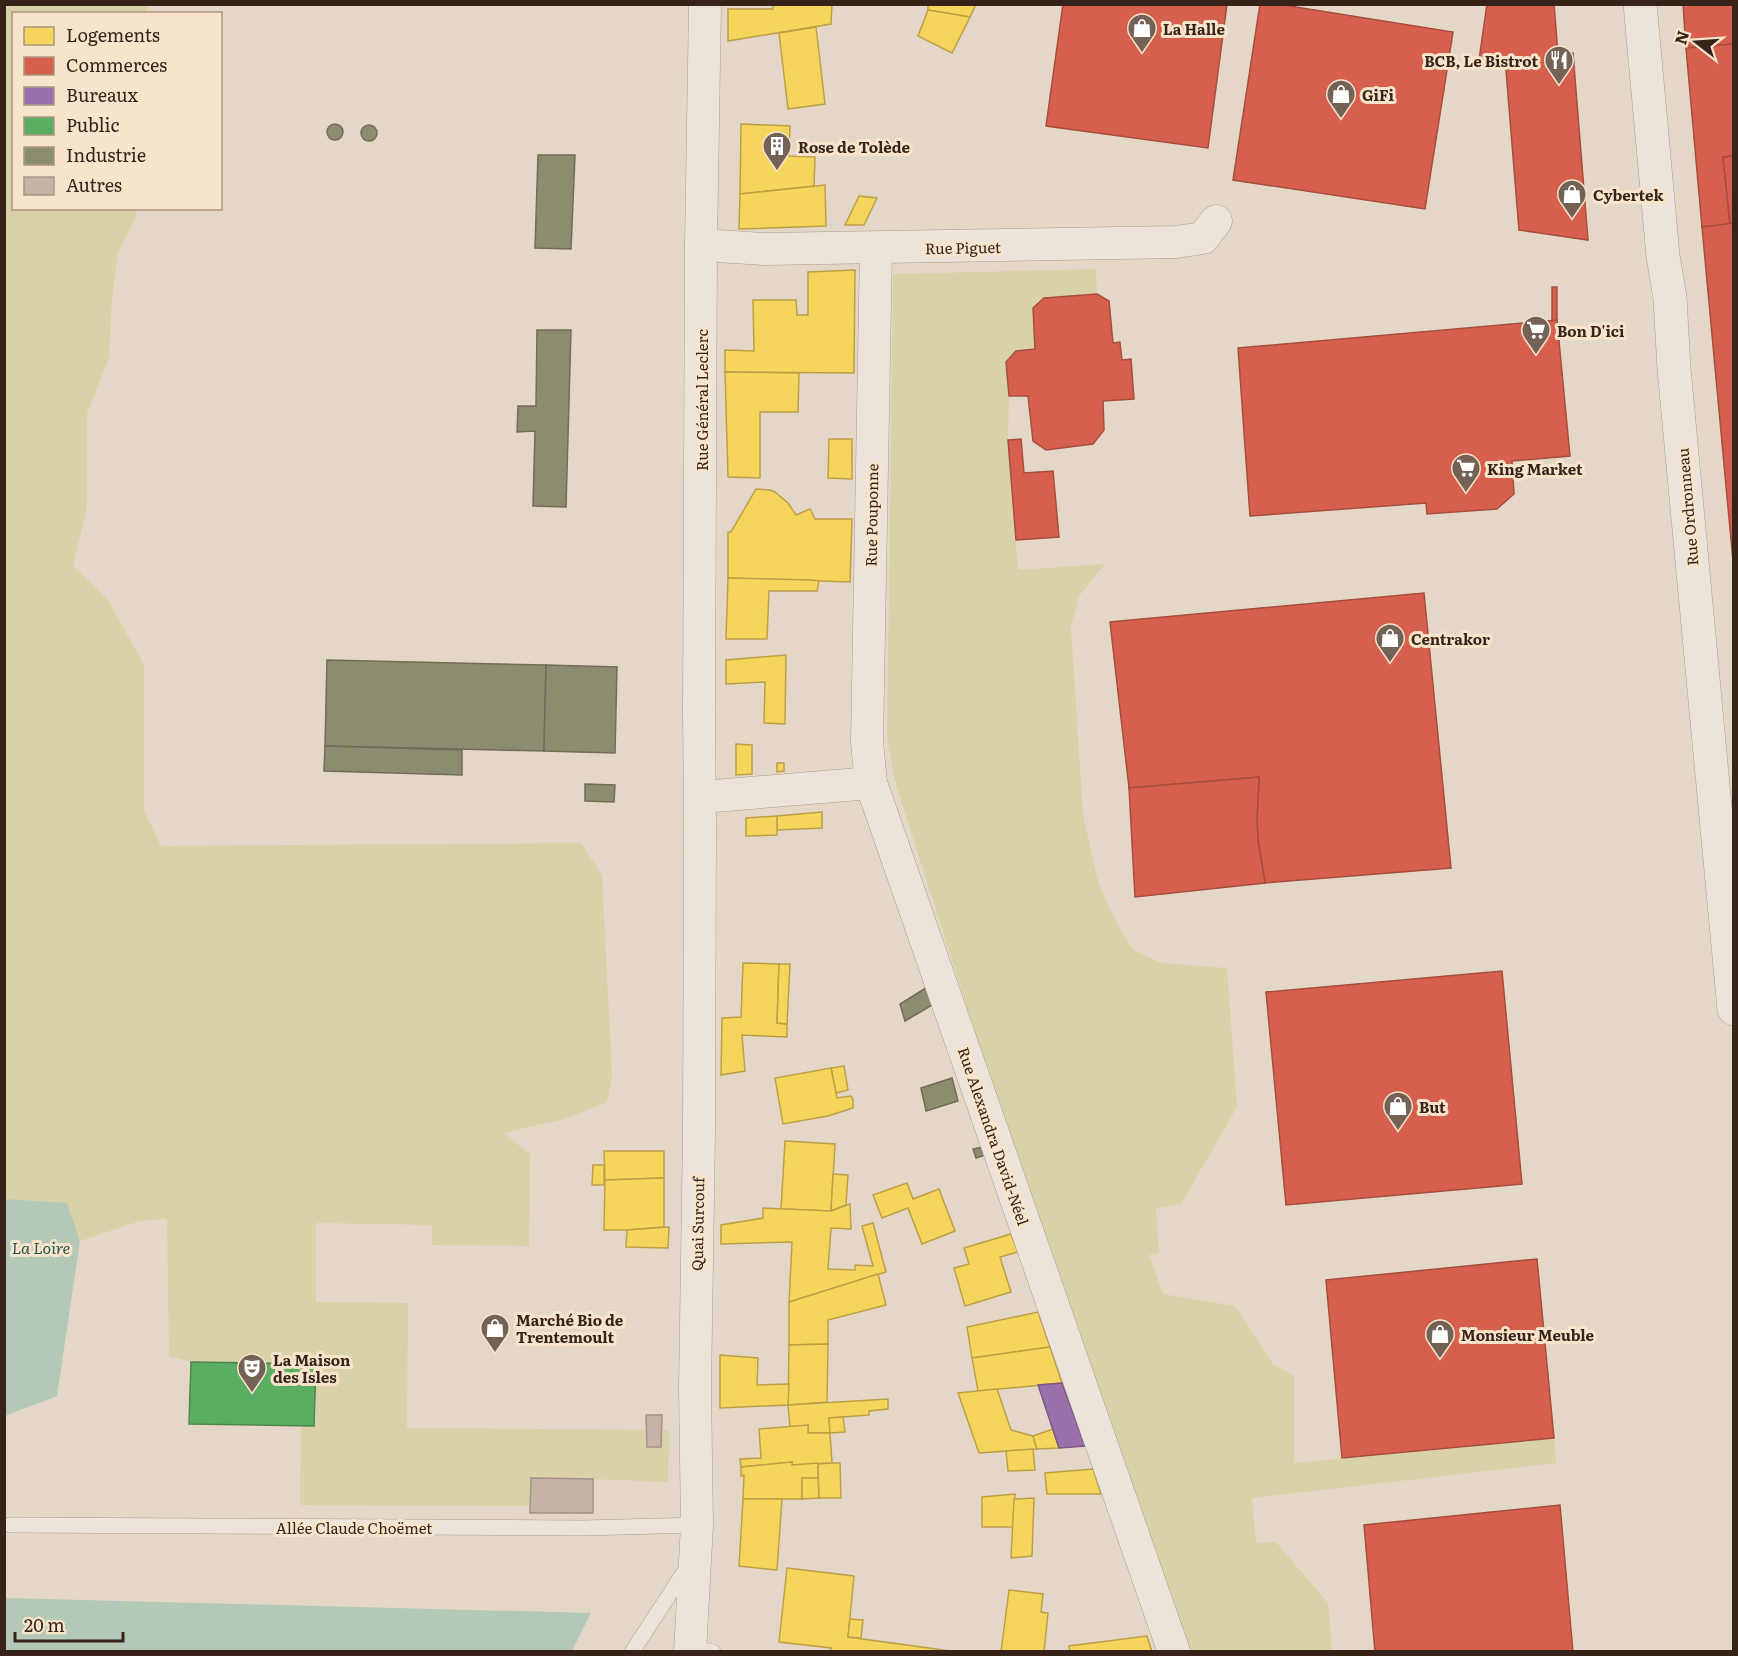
<svg xmlns="http://www.w3.org/2000/svg" width="1738" height="1656" font-family="Literata,serif">
<style>
.green{fill:#d9d2a8}
.water{fill:#b4c8b8}
.homes{fill:#f6d55c;stroke:#bda048;stroke-width:1.5}
.shops{fill:#d6604d;stroke:#a64e3d;stroke-width:1.5}
.offices{fill:#9970ab;stroke:#7c597f;stroke-width:1.5}
.public{fill:#5aae61;stroke:#50844b;stroke-width:1.5}
.industry{fill:#8c8c6e;stroke:#726c54;stroke-width:1.5}
.building{fill:#c8b4a7;stroke:#a49287;stroke-width:1.5}
.lines{fill:none;stroke-linecap:round;stroke-linejoin:round}
.service-casing{stroke:#a89c91;stroke-width:16}
.minor-casing{stroke:#a89c91;stroke-width:33}
.tertiary-casing{stroke:#a89c91;stroke-width:34}
.service{stroke:#ece4da;stroke-width:15}
.minor{stroke:#ece4da;stroke-width:32}
.tertiary{stroke:#ece4da;stroke-width:33}
.labels{text-anchor:middle;dominant-baseline:central;stroke-width:6;stroke-linejoin:round;paint-order:stroke}
.poi-label{font-size:15px;font-weight:bold;fill:#372319;stroke:#f8e4ca;text-anchor:start}
.street-label{font-size:15px;fill:#372319;stroke:#f8e4ca}
.water-label{font-size:16px;font-style:italic;fill:#27584d;stroke:#f8e4ca}
</style>
<rect width="100%" height="100%" fill="#e4d7c7"/>
<g class="green">
<polygon points="4,5 147,5 147,13 14,14 14,208 136,209 136,217 118,253 112,298 109,358 87,414 87,507 73,566 108,600 144,665 144,811 161,846 581,843 602,875 612,1076 607,1102 565,1119 503,1133 530,1154 529,1246 432,1245 432,1225 316,1223 316,1302 408,1303 407,1428 669,1430 668,1482 593,1479 531,1478 531,1506 300,1505 301,1426 314,1426 316,1364 191,1362 169,1356 167,1219 140,1221 80,1241 6,1223 5,1221"/>
<path d="M1096 269 1097 294 1044 298 1033 308 1035 349 1016 351 1006 362 1009 396 1008 440 1018 570 1105 564 1079 596 1071 627 1083 815 1098 882 1116 922 1133 950 1161 963 1227 968 1237 1107 1181 1204 1156 1208 1159 1253 1149 1255 1163 1294 1235 1306 1273 1364 1294 1376V1463L1554 1438 1556 1463 1252 1498 1256 1543 1276 1542 1328 1603 1332 1651H1190C1082 1365 987 1073 895 781L887 738 893 274Z"/>
</g>
<g class="water">
<polygon points="5,1199 67,1203 80,1241 57,1396 5,1416"/>
<polygon points="5,1597 7,1598 591,1613 572,1651 5,1652"/>
</g>
<g class="homes">
<polygon points="773,4 832,4 831,24 728,41 728,9 773,9"/>
<polygon points="928,4 976,4 970,17 928,10"/>
<polygon points="928,10 970,17 952,53 918,36"/>
<polygon points="816,27 825,104 788,109 779,33"/>
<polygon points="741,124 790,126 789,156 815,157 814,186 740,194"/>
<polygon points="825,185 826,226 739,229 740,194"/>
<polygon points="859,196 877,198 864,225 845,225"/>
<polygon points="855,270 854,373 725,372 725,350 754,351 753,300 796,300 797,315 808,315 808,272"/>
<polygon points="725,372 799,373 798,412 760,412 760,478 728,477"/>
<polygon points="829,439 852,439 852,479 828,478"/>
<polygon points="756,489 770,490 775,492 788,503 796,515 810,509 815,519 852,519 850,582 728,578 728,532 731,532"/>
<polygon points="728,578 811,580 819,581 817,591 769,591 767,639 726,639"/>
<polygon points="786,655 785,724 764,723 765,682 726,684 726,660"/>
<polygon points="736,744 752,745 752,774 736,775"/>
<polygon points="777,763 784,763 784,771 777,772"/>
<polygon points="822,812 822,828 777,830 777,816"/>
<polygon points="777,816 777,835 746,836 746,818"/>
<polygon points="743,963 779,964 777,1023 787,1024 787,1037 742,1035 745,1071 721,1075 722,1018 741,1017"/>
<polygon points="779,964 790,964 787,1024 777,1023"/>
<polygon points="844,1066 848,1090 836,1093 831,1068"/>
<polygon points="831,1068 837,1098 851,1096 853,1100 853,1108 828,1116 783,1124 775,1078"/>
<polygon points="785,1141 835,1144 831,1211 781,1209"/>
<polygon points="604,1151 664,1151 664,1178 605,1180"/>
<polygon points="593,1165 604,1165 604,1185 592,1185"/>
<polygon points="833,1174 848,1175 846,1205 831,1211"/>
<polygon points="664,1178 664,1227 627,1230 604,1230 605,1180"/>
<polygon points="907,1183 913,1199 939,1189 955,1231 922,1244 908,1208 882,1218 873,1195"/>
<polygon points="850,1204 851,1229 831,1228 828,1269 855,1270 855,1265 873,1266 862,1226 873,1223 886,1272 789,1302 792,1242 721,1244 721,1225 763,1218 763,1208 831,1211"/>
<polygon points="669,1227 668,1248 626,1247 627,1230"/>
<polygon points="1011,1234 1018,1252 1000,1257 1011,1292 965,1306 954,1268 969,1264 964,1248"/>
<polygon points="878,1274 886,1305 828,1320 828,1344 789,1345 789,1302"/>
<polygon points="1038,1312 1050,1347 972,1358 967,1327"/>
<polygon points="828,1344 827,1402 788,1405 789,1345"/>
<polygon points="1050,1347 1062,1383 978,1391 972,1358"/>
<polygon points="720,1355 758,1358 757,1385 789,1384 788,1405 720,1408"/>
<polygon points="997,1389 1011,1430 1033,1436 1037,1449 979,1453 958,1393"/>
<polygon points="888,1399 888,1409 869,1411 869,1415 829,1418 830,1433 808,1433 808,1425 790,1427 788,1405"/>
<polygon points="843,1417 845,1432 830,1433 829,1418"/>
<polygon points="808,1425 808,1433 830,1433 832,1463 792,1465 792,1462 741,1467 740,1459 761,1458 759,1429"/>
<polygon points="1053,1429 1059,1448 1037,1449 1033,1436"/>
<polygon points="1033,1449 1035,1470 1008,1471 1006,1451"/>
<polygon points="792,1462 792,1465 818,1463 818,1478 802,1478 802,1499 743,1499 744,1475 741,1476 741,1467"/>
<polygon points="832,1463 840,1463 841,1498 819,1498 818,1464"/>
<polygon points="1093,1469 1101,1494 1047,1494 1045,1473"/>
<polygon points="802,1478 818,1478 819,1498 802,1499"/>
<polygon points="1015,1494 1013,1527 982,1527 982,1497"/>
<polygon points="1034,1498 1032,1556 1011,1558 1014,1499"/>
<polygon points="743,1499 782,1499 777,1570 739,1566"/>
<polygon points="787,1568 854,1576 848,1637 958,1652 831,1652 831,1648 779,1642"/>
<polygon points="1009,1590 1043,1594 1041,1612 1048,1613 1044,1652 1001,1652"/>
<polygon points="850,1619 863,1620 861,1638 848,1637"/>
<polygon points="1147,1636 1152,1652 1070,1652 1069,1646"/>
</g>
<g class="shops">
<polygon points="1063,4 1227,4 1208,148 1046,126"/>
<polygon points="1260,4 1277,4 1453,32 1425,209 1233,180"/>
<polygon points="1487,4 1554,4 1558,54 1573,53 1588,240 1519,230 1505,58 1479,60"/>
<polygon points="1683,4 1734,4 1734,44 1686,48"/>
<polygon points="1734,44 1734,156 1723,157 1730,224 1702,227 1686,48"/>
<polygon points="1734,156 1734,223 1730,224 1723,157"/>
<polygon points="1734,223 1734,572 1702,227"/>
<polygon points="1552,287 1557,287 1557,320 1552,321"/>
<polygon points="1097,294 1109,301 1113,343 1120,342 1122,360 1131,359 1134,399 1103,401 1104,430 1093,444 1046,450 1033,441 1028,396 1009,396 1006,362 1016,351 1035,349 1033,308 1044,298"/>
<polygon points="1557,320 1570,456 1512,461 1514,494 1497,509 1427,514 1426,503 1250,516 1238,348"/>
<polygon points="1021,439 1024,473 1053,471 1059,537 1016,540 1008,440"/>
<polygon points="1424,593 1451,868 1265,883 1258,840 1257,820 1259,777 1129,788 1110,622"/>
<polygon points="1259,777 1257,820 1258,840 1265,883 1135,897 1129,788"/>
<polygon points="1502,971 1522,1184 1286,1205 1266,992"/>
<polygon points="1537,1259 1554,1438 1342,1458 1326,1280"/>
<polygon points="1560,1505 1573,1652 1375,1652 1364,1525"/>
</g>
<polygon class="offices" points="1062,1383 1085,1446 1059,1448 1038,1385"/>
<polygon class="public" points="191,1362 316,1364 314,1426 189,1424"/>
<g class="industry">
<circle cx="335" cy="132" r="8"/>
<circle cx="369" cy="133" r="8"/>
<polygon points="538,155 575,155 571,249 535,248"/>
<polygon points="537,330 571,330 566,507 533,506 535,431 517,432 518,406 536,406"/>
<polygon points="327,660 546,665 544,751 325,746"/>
<polygon points="546,665 617,667 615,753 544,751"/>
<polygon points="325,746 462,750 462,775 324,771"/>
<polygon points="585,784 615,785 614,802 585,801"/>
<polygon points="929,986 934,1004 905,1021 900,1004"/>
<polygon points="952,1078 958,1101 926,1111 921,1088"/>
<polygon points="982,1147 985,1155 976,1158 973,1149"/>
</g>
<g class="building">
<polygon points="646,1415 662,1415 661,1447 647,1447"/>
<polygon points="531,1478 593,1479 593,1513 530,1513"/>
</g>
<g class="lines">
<g class="service-casing">
<g id="service">
<polyline points="10,1525 583,1528 697,1525"/>
<polyline points="691,1648 713,1652"/>
<polyline points="632,1652 688,1566"/>
</g>
</g>
<g class="minor-casing">
<g id="minor">
<polyline points="701,245 765,249 1176,242 1203,238 1216,221"/>
<polyline points="876,248 867,742 871,783 1174,1652"/>
<polyline points="700,796 714,796 871,783"/>
<polyline points="690,1652 697,1525 695,1388 699,1133 700,826 699,711 701,245 705,4"/>
</g>
</g>
<g class="tertiary-casing">
<polyline id="tertiary" points="1640,4 1663,256 1670,298 1674,369 1734,1009"/>
</g>
<use href="#service" class="service"/>
<use href="#minor" class="minor"/>
<use href="#tertiary" class="tertiary"/>
</g>
<defs>
<g id="shop-pin" transform="scale(1.5)"><path d="M0 17L-7.5 6A9.5 9.5 0 1 1 7.5 6Z" fill="#746256" stroke="#f8e4ca"/><path d="M-5-2.5h2.3a2.7 3.5 0 0 1 5.4 0H5L5.5 6h-11ZM-1.5-2.5h3a1.5 2.3 0 0 0-3 0Z" fill="#fff"/></g>
<g id="restaurant-pin" transform="scale(1.5)"><path d="M0 17L-7.5 6A9.5 9.5 0 1 1 7.5 6Z" fill="#746256" stroke="#f8e4ca"/><path d="M-5-6h1v4h1v-4h1v4h1v-4h1v5L-1.5 .5V6h-2V.5L-5-1ZM5-6V6H3V1.5H1.5Q1.5-4 5-6Z" fill="#fff"/></g>
<g id="building-pin" transform="scale(1.5)"><path d="M0 17L-7.5 6A9.5 9.5 0 1 1 7.5 6Z" fill="#746256" stroke="#f8e4ca"/><path d="M-4-6H4V6H1V3H-1V6H-4ZM-2.5-4.3h1.7v1.8h-1.7ZM.8-4.3h1.7v1.8H.8ZM-2.5-1h1.7V.8h-1.7ZM.8-1h1.7V.8H.8Z" fill="#fff"/></g>
<g id="supermarket-pin" transform="scale(1.5)"><path d="M0 17L-7.5 6A9.5 9.5 0 1 1 7.5 6Z" fill="#746256" stroke="#f8e4ca"/><path d="M-6-5.5h2.5l.6 2H6L4.5 2H-2.5L-4.4-4H-6ZM-1.5 3.2a1.3 1.3 0 1 0 .1 0ZM3 3.2a1.3 1.3 0 1 0 .1 0Z" fill="#fff"/></g>
<g id="theatre-pin" transform="scale(1.5)"><path d="M0 17L-7.5 6A9.5 9.5 0 1 1 7.5 6Z" fill="#746256" stroke="#f8e4ca"/><path d="M-5-5.5Q0-4 5-5.5V0Q5 5 0 6Q-5 5-5 0ZM-3.3-2.5H-1v1.5H-3.3ZM1-2.5H3.3v1.5H1ZM-2.8 1Q0 5.5 2.8 1Z" fill="#fff"/></g>
</defs>
<g fill-rule="evenodd">
<use href="#shop-pin" x="1142" y="28"/>
<use href="#restaurant-pin" x="1559" y="60"/>
<use href="#shop-pin" x="1341" y="94"/>
<use href="#building-pin" x="777" y="146"/>
<use href="#shop-pin" x="1572" y="194"/>
<use href="#supermarket-pin" x="1536" y="330"/>
<use href="#supermarket-pin" x="1466" y="468"/>
<use href="#shop-pin" x="1390" y="638"/>
<use href="#shop-pin" x="1398" y="1106"/>
<use href="#shop-pin" x="495" y="1328"/>
<use href="#shop-pin" x="1440" y="1334"/>
<use href="#theatre-pin" x="252" y="1368"/>
</g>
<g class="labels">
<g class="poi-label">
<text x="1163" y="28">La Halle</text>
<text x="1538" y="60" text-anchor="end">BCB, Le Bistrot</text>
<text x="1362" y="94">GiFi</text>
<text x="798" y="146">Rose de Tolède</text>
<text x="1593" y="194">Cybertek</text>
<text x="1557" y="330">Bon D'ici</text>
<text x="1487" y="468">King Market</text>
<text x="1411" y="638">Centrakor</text>
<text x="1419" y="1106">But</text>
<text x="516" y="1319">Marché Bio de<tspan x="516" dy="17">Trentemoult</tspan></text>
<text x="1461" y="1334">Monsieur Meuble</text>
<text x="273" y="1359">La Maison<tspan x="273" dy="17">des Isles</tspan></text>
</g>
<g class="street-label">
<text transform="translate(963 247) rotate(-1)">Rue Piguet</text>
<text transform="translate(701 400) rotate(-90)">Rue Général Leclerc</text>
<text transform="translate(1687 507) rotate(-95)">Rue Ordronneau</text>
<text transform="translate(871 515) rotate(-89)">Rue Pouponne</text>
<text transform="translate(994 1136) rotate(71)">Rue Alexandra David-Néel</text>
<text transform="translate(697 1224) rotate(-89)">Quai Surcouf</text>
<text x="354" y="1527">Allée Claude Choëmet</text>
</g>
<g class="water-label">
<text x="41" y="1247">La Loire</text>
</g>
</g>
<rect width="1738" height="1656" fill="none" stroke="#372319" stroke-width="12"/>
<rect x="12" y="12" width="210" height="198" fill="#f8e4ca" stroke="#ab9783" stroke-width="1.5"/>
<rect x="24" y="27" width="30" height="18" fill="#f6d55c" stroke="#ab9783" stroke-width="1.5"/>
<text x="66" y="42" font-size="18" fill="#372319">Logements</text>
<rect x="24" y="57" width="30" height="18" fill="#d6604d" stroke="#ab9783" stroke-width="1.5"/>
<text x="66" y="72" font-size="18" fill="#372319">Commerces</text>
<rect x="24" y="87" width="30" height="18" fill="#9970ab" stroke="#ab9783" stroke-width="1.5"/>
<text x="66" y="102" font-size="18" fill="#372319">Bureaux</text>
<rect x="24" y="117" width="30" height="18" fill="#5aae61" stroke="#ab9783" stroke-width="1.5"/>
<text x="66" y="132" font-size="18" fill="#372319">Public</text>
<rect x="24" y="147" width="30" height="18" fill="#8c8c6e" stroke="#ab9783" stroke-width="1.5"/>
<text x="66" y="162" font-size="18" fill="#372319">Industrie</text>
<rect x="24" y="177" width="30" height="18" fill="#c8b4a7" stroke="#ab9783" stroke-width="1.5"/>
<text x="66" y="192" font-size="18" fill="#372319">Autres</text>
<g transform="translate(1696 42) rotate(287)" stroke="#f8e4ca" stroke-width="4.5" paint-order="stroke">
<path d="M0-4.5L10 22L0 15L-10 22Z" fill="#372319"/>
<text y="-9" font-size="16" font-weight="bold" text-anchor="middle" fill="#372319">N</text>
</g>
<path d="M15 1632v9h108v-9" fill="none" stroke="#372319" stroke-width="3"/>
<text x="24" y="1632" font-size="18" fill="#372319" stroke="#f8e4ca" stroke-width="4.5" paint-order="stroke">20 m</text>
</svg>
